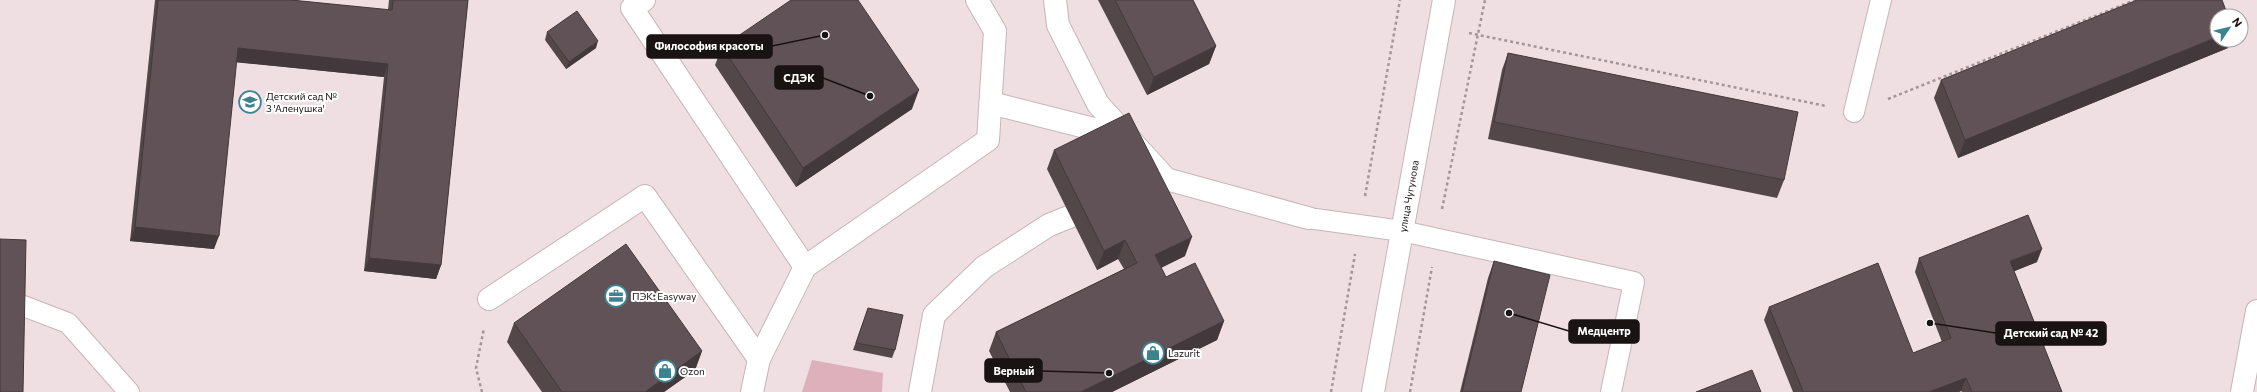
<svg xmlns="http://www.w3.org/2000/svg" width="2257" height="392" font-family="Commissioner,sans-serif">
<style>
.green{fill:#deb0bb}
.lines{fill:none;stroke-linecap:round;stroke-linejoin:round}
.service-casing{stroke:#c5b6b9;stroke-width:22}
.minor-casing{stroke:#c5b6b9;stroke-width:24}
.secondary-casing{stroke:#c5b6b9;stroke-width:24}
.path{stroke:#a39699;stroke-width:2.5;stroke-dasharray:3 3;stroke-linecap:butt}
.service{stroke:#fff;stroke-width:20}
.minor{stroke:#fff;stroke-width:22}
.secondary{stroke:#fff;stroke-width:22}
.wall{fill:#53474a}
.shaded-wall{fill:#43393c}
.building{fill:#605256;stroke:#43393c}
.labels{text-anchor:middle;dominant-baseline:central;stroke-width:4;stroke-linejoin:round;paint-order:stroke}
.poi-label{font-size:10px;fill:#191314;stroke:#fff;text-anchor:start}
.street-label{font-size:10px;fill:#191314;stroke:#fff}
.leader{fill:none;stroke:#191314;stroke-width:1.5}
.callout-dot{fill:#191314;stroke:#fff;stroke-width:1.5}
.callout{fill:#191314;stroke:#191314;stroke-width:1.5}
.callout-label{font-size:11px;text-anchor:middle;font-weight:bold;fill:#fff}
</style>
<rect width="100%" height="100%" fill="#efdee2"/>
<polygon class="green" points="812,360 883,373 882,392 802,392"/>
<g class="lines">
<g class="service-casing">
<g id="service">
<polyline points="1854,112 1881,0"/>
<polyline points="1308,218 1402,231 1634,282 1611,392"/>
<polyline points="0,297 68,323 129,392"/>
</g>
</g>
<g class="minor-casing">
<g id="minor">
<polyline points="644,0 632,8 805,267"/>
<polyline points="1055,0 1058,25 1098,104 1166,179 1308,218"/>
<polyline points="991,103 1125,137"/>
<polyline points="489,299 645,196 759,359 752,392"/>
<polyline points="759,359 805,267 988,140 995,31 977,0"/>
<polyline points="920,392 934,315 984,267 1049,225 1099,205"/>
<polyline points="2242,392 2257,311"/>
</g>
</g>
<g class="secondary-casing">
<g id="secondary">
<path id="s1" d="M1373 392 1444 0"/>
</g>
</g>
<g class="path">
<polyline points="1469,33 1826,106"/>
<polyline points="1888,99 2135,0"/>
<polyline points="1365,196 1400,0"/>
<polyline points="1442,209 1485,0"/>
<polyline points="482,392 476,368 484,328"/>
<polyline points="1331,392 1355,254"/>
<polyline points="1410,392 1432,267"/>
</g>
<use href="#service" class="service"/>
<use href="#minor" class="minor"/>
<use href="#secondary" class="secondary"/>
</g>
<g class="wall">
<polygon points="155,0 291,0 388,10 389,0 468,0 441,265 436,279 364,271 384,77 236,62 214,249 130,241"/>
<polygon points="1098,0 1193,0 1216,46 1209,64 1147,95"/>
<polygon points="547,32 596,48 566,69 545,40"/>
<polygon points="722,47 912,109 796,187 715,65"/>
<polygon points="2228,48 1958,158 1934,98 1941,80"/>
<polygon points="1508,53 1784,180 1777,198 1488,139 1502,70"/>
<polygon points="1054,150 1185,256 1161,268 1166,277 1224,321 1217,340 1112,392 1010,392 989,351 996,332 1124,269 1118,259 1097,270 1047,169"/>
<polygon points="1919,258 2037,262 2014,271 2062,392 1962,392 1961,391 1959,392 1793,392 1764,320 1769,307 1913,353 1942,342 1915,272"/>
<polygon points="1494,261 1521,392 1460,392 1488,278"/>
<polygon points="868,308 895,350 892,358 853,350"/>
<polygon points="514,323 702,351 695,370 664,392 542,392 507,342"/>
</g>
<g class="shaded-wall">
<polygon points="2217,37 2217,40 2231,40 2228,48 1958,158 1965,140"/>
<polygon points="598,41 596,48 566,69 569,62"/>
<polygon points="1216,46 1209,64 1147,95 1154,77"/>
<polygon points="238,48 388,64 384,77 233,62"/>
<polygon points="919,90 912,109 796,187 803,168"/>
<polygon points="135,227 219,236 214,249 130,241"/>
<polygon points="1192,237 1185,256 1148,274 1155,255"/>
<polygon points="1125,240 1118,259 1097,270 1104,251"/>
<polygon points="2042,249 2037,262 2005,275 2010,261"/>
<polygon points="369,258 441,265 436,279 364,271"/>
<polygon points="1224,321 1217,340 1112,392 1081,392"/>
<polygon points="702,351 695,370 664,392 645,392"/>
<polygon points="1966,378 1961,391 1959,392 1929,392"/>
</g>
<g class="building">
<polygon points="158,0 291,0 392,10 393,0 468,0 441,265 369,258 388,64 238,48 219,236 135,227"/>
<polygon points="791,0 858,0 919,90 803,168 722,47"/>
<polygon points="1115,0 1193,0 1216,46 1154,77"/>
<polygon points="2137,0 2222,0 2228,16 2217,16 2217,37 1965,140 1941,80"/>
<polygon points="577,11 598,41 569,62 547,32"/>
<polygon points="1508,53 1798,112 1784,180 1494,122"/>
<polygon points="1129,113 1192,237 1155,255 1166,277 1195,263 1224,321 1081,392 1026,392 996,332 1137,263 1125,240 1104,251 1054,150"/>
<polygon points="2028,215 2042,249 2010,261 2062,392 1972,392 1966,378 1929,392 1802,392 1803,391 1769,307 1878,263 1913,353 1951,338 1919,258"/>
<polygon points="0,239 26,240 23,392 0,392"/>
<polygon points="626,244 702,351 645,392 562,392 514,323"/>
<polygon points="1494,261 1550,275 1521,392 1462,392"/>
<polygon points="868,308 903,315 895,350 856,343"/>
<polygon points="1752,370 1761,392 1696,392"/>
</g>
<defs>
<g id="school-ring" transform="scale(1.15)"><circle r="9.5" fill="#fff" stroke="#3d828f" stroke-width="1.5"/><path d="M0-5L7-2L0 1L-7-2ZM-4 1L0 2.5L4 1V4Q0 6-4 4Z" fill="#3d828f"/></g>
<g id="office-ring" transform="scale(1.15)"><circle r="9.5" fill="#fff" stroke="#3d828f" stroke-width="1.5"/><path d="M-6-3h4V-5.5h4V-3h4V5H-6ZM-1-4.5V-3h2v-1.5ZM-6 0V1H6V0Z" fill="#3d828f"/></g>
<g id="shop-ring" transform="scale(1.15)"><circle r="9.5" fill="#fff" stroke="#3d828f" stroke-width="1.5"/><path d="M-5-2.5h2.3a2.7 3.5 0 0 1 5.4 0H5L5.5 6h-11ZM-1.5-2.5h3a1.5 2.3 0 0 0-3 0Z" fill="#3d828f"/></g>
</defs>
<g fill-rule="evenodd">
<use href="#school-ring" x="250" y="102"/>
<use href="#office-ring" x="616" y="296"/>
<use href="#shop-ring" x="1153" y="353"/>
<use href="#shop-ring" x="665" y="371"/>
</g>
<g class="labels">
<g class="poi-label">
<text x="266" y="96">Детский сад №<tspan x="266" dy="12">3 'Аленушка'</tspan></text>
<text x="632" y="296">ПЭК: Easyway</text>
<text x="1168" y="353">Lazurit</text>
<text x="680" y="371">Ozon</text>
</g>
<g class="street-label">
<text stroke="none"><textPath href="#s1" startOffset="199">улица Чугунова</textPath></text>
</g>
</g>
<path class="leader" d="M825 35L772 46M870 96L823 78M1509 313L1569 331M1930 323L1996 333M1109 373L1042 371"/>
<g class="callout-dot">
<circle cx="825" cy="35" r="4"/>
<circle cx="870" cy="96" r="4"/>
<circle cx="1509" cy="313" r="4"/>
<circle cx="1930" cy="323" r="4"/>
<circle cx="1109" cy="373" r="4"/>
</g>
<g class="callout">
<rect x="647" y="35" width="125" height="23" rx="4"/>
<rect x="775" y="66" width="48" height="23" rx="4"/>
<rect x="1569" y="320" width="70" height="23" rx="4"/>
<rect x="1996" y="322" width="110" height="23" rx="4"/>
<rect x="985" y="359" width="57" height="23" rx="4"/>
</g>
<g class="callout-label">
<text x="709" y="50">Философия красоты</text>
<text x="799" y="82">СДЭК</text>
<text x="1604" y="335">Медцентр</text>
<text x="2051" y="337">Детский сад № 42</text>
<text x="1014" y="375">Верный</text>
</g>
<g transform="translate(2229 28) rotate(55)"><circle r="19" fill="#ffffff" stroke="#a3a1a1"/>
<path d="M0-3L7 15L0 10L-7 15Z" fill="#3d828f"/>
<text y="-6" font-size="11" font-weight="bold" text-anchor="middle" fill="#191314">N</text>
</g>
</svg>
